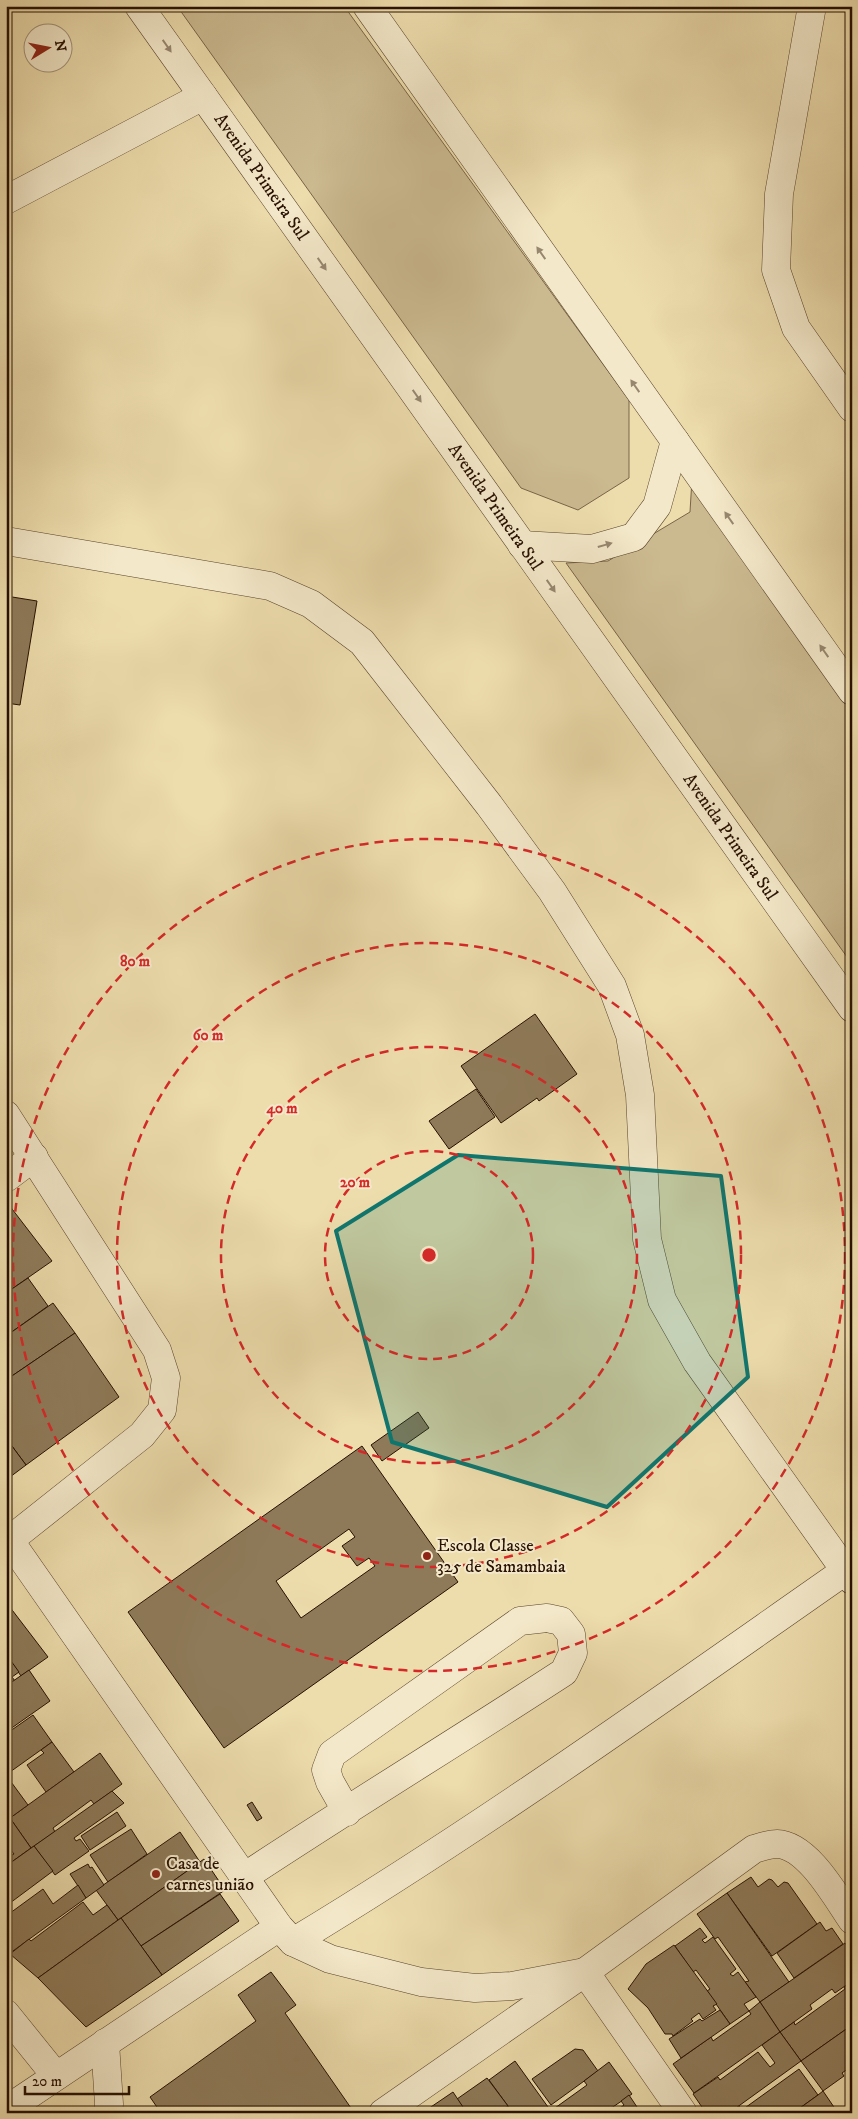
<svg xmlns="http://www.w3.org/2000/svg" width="858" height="2119" font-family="'IM FELL DW Pica',serif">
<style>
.green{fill:#cbb98f;stroke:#796448}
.building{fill:#8e7a59;stroke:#271000;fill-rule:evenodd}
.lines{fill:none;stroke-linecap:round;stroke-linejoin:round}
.minor-casing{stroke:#58432b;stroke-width:29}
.minor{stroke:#f3e8c9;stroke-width:28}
.oneway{fill:#97876f}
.marked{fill:#0f766e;fill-opacity:0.2;stroke:#0f766e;stroke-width:4;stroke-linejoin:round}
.ring{fill:none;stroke:#d62828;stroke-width:2.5;stroke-dasharray:9 6}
.poi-dot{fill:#8f2418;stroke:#f3e8c9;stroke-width:2}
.labels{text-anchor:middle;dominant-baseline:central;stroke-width:4;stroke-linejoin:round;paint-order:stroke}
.street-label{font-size:18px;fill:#271000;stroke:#f3e8c9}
.poi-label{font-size:18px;fill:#271000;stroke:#f3e8c9;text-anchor:start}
.centre{fill:#d62828;stroke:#f3e8c9;stroke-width:2.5}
.ring-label{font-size:15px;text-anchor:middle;font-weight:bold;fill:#d62828;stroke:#f3e8c9;stroke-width:4;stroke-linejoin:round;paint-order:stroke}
</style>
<rect width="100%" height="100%" fill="#eddcac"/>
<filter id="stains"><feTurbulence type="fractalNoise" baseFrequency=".004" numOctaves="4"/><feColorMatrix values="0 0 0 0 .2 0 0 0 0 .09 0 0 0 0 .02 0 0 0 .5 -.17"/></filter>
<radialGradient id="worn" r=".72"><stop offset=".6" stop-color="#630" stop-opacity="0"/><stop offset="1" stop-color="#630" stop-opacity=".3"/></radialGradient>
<g class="green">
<polygon points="177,6 344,6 629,400 629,478 578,510 521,488"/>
<polygon points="692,479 852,706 852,964 566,563 608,561 690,512"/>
</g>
<g class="building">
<polygon points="6,596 37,601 20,705 6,703"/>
<polygon points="535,1014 577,1074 539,1101 537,1098 501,1123 461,1066"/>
<polygon points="476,1089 495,1117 449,1149 429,1121"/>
<polygon points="9,1205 52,1261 6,1293 6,1207"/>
<polygon points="28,1278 48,1306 6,1336 6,1293"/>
<polygon points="53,1303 75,1333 6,1380 6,1336"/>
<polygon points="75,1333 119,1397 26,1465 6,1438 6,1380"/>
<polygon points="418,1412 429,1428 382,1461 371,1445"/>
<polygon points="6,1438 26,1465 6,1480"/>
<path d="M362 1446 458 1582 224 1748 128 1612ZM349 1529 355 1537 342 1546 357 1566 369 1558 375 1566 301 1618 276 1581Z"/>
<polygon points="6,1602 48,1657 21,1676 6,1654"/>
<polygon points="6,1654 19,1672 12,1677 15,1681 6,1686"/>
<polygon points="29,1670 50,1701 6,1732 6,1693 9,1690 6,1686"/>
<polygon points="33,1715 52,1742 10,1772 6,1767 6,1734"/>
<polygon points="52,1742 74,1772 46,1792 27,1765 44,1753 41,1750"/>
<polygon points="100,1753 122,1784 94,1804 91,1800 53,1828 55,1832 31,1848 10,1818"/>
<polygon points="6,1775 28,1805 10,1818 6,1814"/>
<polygon points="112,1791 124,1803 74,1838 76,1841 80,1839 89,1851 55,1875 34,1846"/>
<polygon points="252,1802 262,1818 257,1821 247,1805"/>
<polygon points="117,1812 126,1826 90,1850 81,1836"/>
<polygon points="10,1818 31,1848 6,1866 6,1851 10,1856 14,1854 6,1844 6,1821"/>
<polygon points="131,1829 147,1854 108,1882 90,1855"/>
<polygon points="180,1832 200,1862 118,1920 96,1890"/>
<polygon points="34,1846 53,1871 6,1906 6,1866"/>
<polygon points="204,1859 225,1890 141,1946 121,1918"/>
<polygon points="88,1864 90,1868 92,1867 104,1885 86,1898 70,1874"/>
<polygon points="751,1877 758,1887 769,1879 772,1880 778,1887 784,1882 788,1883 817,1924 772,1956 727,1893"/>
<polygon points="78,1885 86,1898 6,1956 6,1916 43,1889 53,1904"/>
<polygon points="727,1893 789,1982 760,2002 745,1982 749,1981 718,1937 715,1939 697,1914"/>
<polygon points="220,1894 239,1921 162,1975 141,1946"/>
<polygon points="83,1902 93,1915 107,1905 118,1920 38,1978 10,1954 29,1939 31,1941"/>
<polygon points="121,1918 162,1975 86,2027 38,1978"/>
<polygon points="820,1922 826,1931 832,1928 843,1944 794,1978 777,1953"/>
<polygon points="700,1928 707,1937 702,1940 705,1943 713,1937 736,1969 730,1974 733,1976 738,1972 756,1997 744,2004 749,2011 730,2024 707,1991 710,1989 696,1970 693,1972 675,1946"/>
<polygon points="845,1943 852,1953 852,1981 835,1993 832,1989 810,2005 812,2009 780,2032 760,2002"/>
<polygon points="674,1945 717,2004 713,2006 716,2010 703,2019 699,2013 691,2019 693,2021 673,2036 672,2034 665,2034 648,2008 628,1989 646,1964"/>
<polygon points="271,1972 296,2005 285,2013 351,2108 344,2113 161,2113 150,2097 256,2021 238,1995"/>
<polygon points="852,1981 852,2025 801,2061 780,2032 794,2022 795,2025 845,1989 844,1987"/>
<polygon points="760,2002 780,2032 694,2093 673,2064 711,2037 713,2041 751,2014 749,2011"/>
<polygon points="720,2010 730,2024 681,2058 669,2039 700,2019 702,2021"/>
<polygon points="852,2025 852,2066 842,2073 844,2076 823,2091 801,2061"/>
<polygon points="780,2032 801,2061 729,2113 706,2113 693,2094 718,2077 720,2080 758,2052 770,2067 775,2063 762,2045"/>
<polygon points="575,2049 583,2050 598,2071 551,2105 532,2079"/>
<polygon points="515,2061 548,2107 541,2113 513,2113 489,2080"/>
<polygon points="609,2062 632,2094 604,2113 548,2113 587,2085 584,2081"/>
<polygon points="799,2069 818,2095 793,2113 729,2113 739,2106 742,2110"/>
<polygon points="487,2078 508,2106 504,2109 507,2113 467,2113 457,2099"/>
<polygon points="823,2091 838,2113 793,2113 818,2095"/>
<polygon points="453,2092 467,2113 422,2113"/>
<polygon points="629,2095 641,2113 604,2113 612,2107 616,2111 624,2105 621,2101"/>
</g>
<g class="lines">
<g class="minor-casing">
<g id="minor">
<polyline points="139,6 852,1008"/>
<polyline points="367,6 852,691"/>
<polyline points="812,6 779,194 776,270 796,328 852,408"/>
<polyline points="6,200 203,96"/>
<polyline points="6,541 270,586 311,604 362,642 489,805 552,891 612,986 630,1035 640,1095 647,1239 662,1300 697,1362 852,1580"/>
<polyline points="522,545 592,549 634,537 657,506 675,441"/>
<polyline points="6,1115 157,1350 166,1378 162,1410 142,1435 6,1543"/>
<polyline points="6,1178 34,1157"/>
<polyline points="10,1541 279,1927 293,1942 330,1959 421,1982 475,1988 512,1986 585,1972 683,2113"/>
<path d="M244 1877C350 1807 458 1741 564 1672L573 1653 571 1634 561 1621 547 1618 520 1621 332 1754 326 1770 330 1782 347 1812"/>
<path d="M293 1942C482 1828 663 1698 845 1571"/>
<polyline points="6,2014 56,2076"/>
<polyline points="105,2043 109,2104 108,2113"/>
<polyline points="6,2110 279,1927"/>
<path d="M383 2113 585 1972 754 1849C761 1847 770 1844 777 1844 808 1845 836 1897 852 1920"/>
</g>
</g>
<use href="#minor" class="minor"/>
</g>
<defs><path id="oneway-solid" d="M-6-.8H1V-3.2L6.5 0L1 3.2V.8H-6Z" transform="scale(1.25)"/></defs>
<g class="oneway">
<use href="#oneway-solid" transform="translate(167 46) rotate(55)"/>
<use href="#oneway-solid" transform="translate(541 253) rotate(-125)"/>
<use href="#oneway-solid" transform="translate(322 264) rotate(55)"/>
<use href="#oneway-solid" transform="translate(635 386) rotate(-125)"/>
<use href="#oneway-solid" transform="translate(417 396) rotate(55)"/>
<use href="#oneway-solid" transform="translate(729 518) rotate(-125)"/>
<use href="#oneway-solid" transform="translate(605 545) rotate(-16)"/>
<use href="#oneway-solid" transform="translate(551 586) rotate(55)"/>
<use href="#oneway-solid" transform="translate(824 651) rotate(-125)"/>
</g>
<path class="marked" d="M458 1155 721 1176 748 1377 607 1507 392 1442 336 1231Z"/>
<g class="ring">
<circle cx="429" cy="1255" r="104"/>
<circle cx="429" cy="1255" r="208"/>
<circle cx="429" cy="1255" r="312"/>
<circle cx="429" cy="1255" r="416"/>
</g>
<g class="poi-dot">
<circle cx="427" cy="1556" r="5"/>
<circle cx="156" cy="1874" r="5"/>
</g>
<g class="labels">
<g class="street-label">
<text transform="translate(261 177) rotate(55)">Avenida Primeira Sul</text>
<text transform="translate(495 507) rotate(55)">Avenida Primeira Sul</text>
<text transform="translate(730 837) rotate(55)">Avenida Primeira Sul</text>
</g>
<g class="poi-label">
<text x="437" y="1546">Escola Classe<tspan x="437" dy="21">325 de Samambaia</tspan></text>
<text x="166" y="1864">Casa de<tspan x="166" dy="21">carnes união</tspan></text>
</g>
</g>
<circle cx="429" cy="1255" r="8" class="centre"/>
<g class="ring-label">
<text x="135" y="966">80 m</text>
<text x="208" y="1040">60 m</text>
<text x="282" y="1113">40 m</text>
<text x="355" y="1187">20 m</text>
</g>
<rect width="858" height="2119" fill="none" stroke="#eddcac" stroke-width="25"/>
<rect x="8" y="8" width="843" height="2104" fill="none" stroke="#271000" stroke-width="2.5"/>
<rect x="12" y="12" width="833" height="2094" fill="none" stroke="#271000"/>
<g transform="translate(48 48) rotate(80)"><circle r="24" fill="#f3e8c9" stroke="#a19279"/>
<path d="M0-4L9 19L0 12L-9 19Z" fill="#8f2418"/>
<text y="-8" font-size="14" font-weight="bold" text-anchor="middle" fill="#271000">N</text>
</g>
<path d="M25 2086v8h104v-8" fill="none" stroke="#271000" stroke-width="2.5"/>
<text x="32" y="2086" font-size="15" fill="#271000" stroke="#f3e8c9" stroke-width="4" paint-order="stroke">20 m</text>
<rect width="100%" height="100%" filter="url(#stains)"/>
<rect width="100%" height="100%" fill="url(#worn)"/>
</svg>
